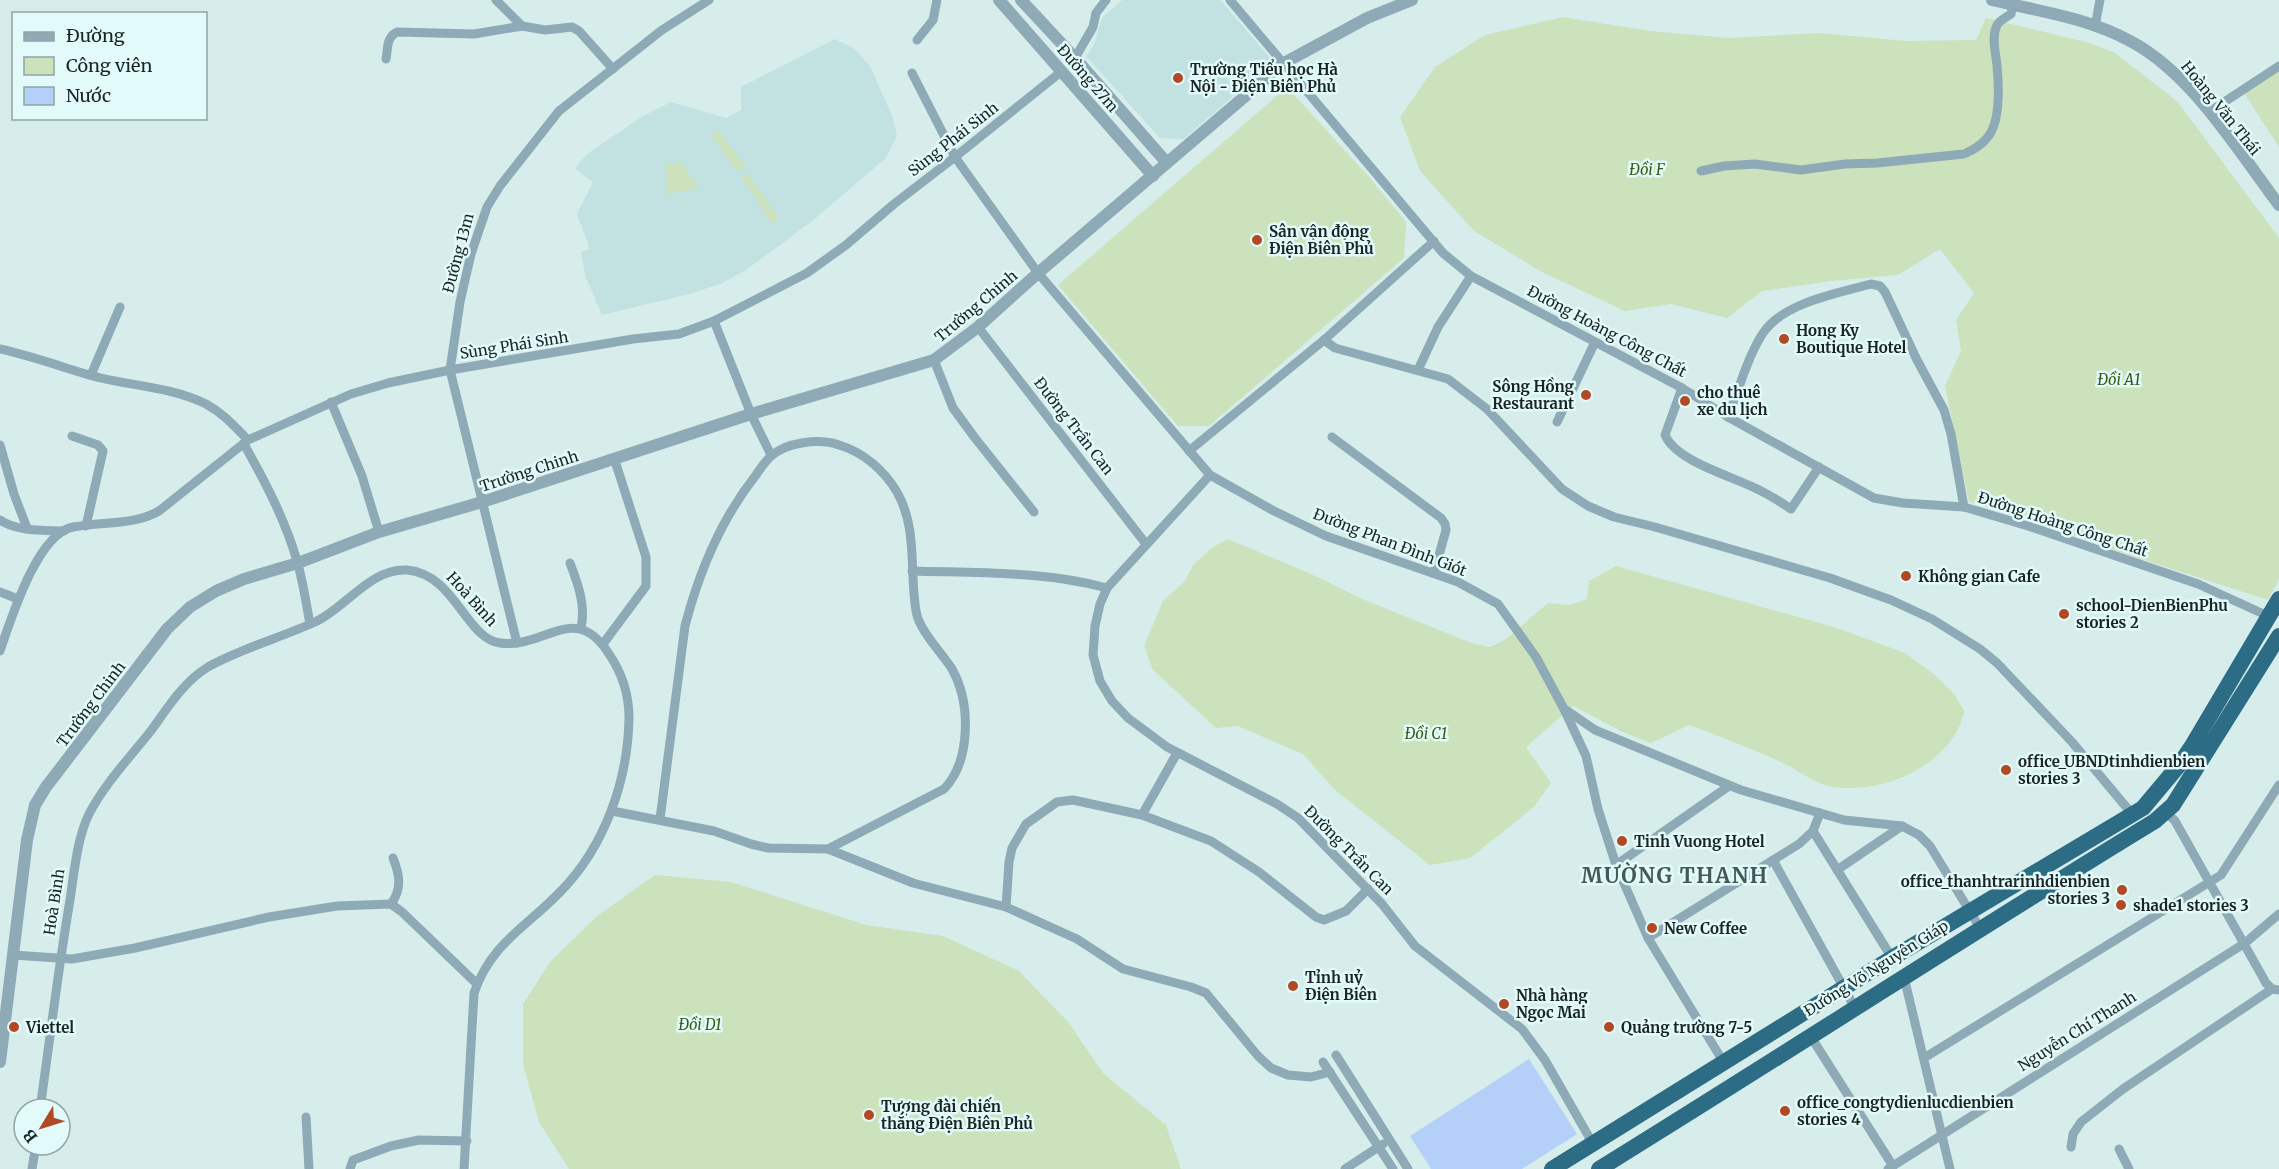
<svg xmlns="http://www.w3.org/2000/svg" width="2279" height="1169" font-family="Merriweather,serif">
<style>
.built{fill:#c2e1e1}
.green{fill:#cbe2bc}
.water{fill:#b4d0f8}
.lines{fill:none;stroke-linecap:round;stroke-linejoin:round}
.minor{stroke:#8eaab6;stroke-width:9}
.tertiary{stroke:#8eaab6;stroke-width:12}
.trunk{stroke:#2c6c84;stroke-width:16}
.poi-dot{fill:#b04924;stroke:#e3fafa;stroke-width:2}
.labels{text-anchor:middle;dominant-baseline:central;stroke-width:5;stroke-linejoin:round;paint-order:stroke}
.poi-label{font-size:15px;font-weight:bold;fill:#1b2424;stroke:#e3fafa;text-anchor:start}
.street-label{font-size:15px;fill:#1b2424;stroke:#e3fafa}
.park-label{font-size:15px;font-style:italic;fill:#385d12;stroke:#e3fafa}
.district-label{font-size:21px;font-weight:bold;letter-spacing:1.5px;fill:#445857;stroke:#e3fafa}
</style>
<rect width="100%" height="100%" fill="#d6edec"/>
<g class="built">
<polygon points="1122,0 1220,0 1270,58 1231,98 1184,139 1160,138 1086,56 1094,45 1102,18"/>
<polygon points="835,39 855,49 870,66 893,118 897,136 886,158 811,222 746,270 720,284 689,294 602,315 585,275 581,252 590,249 577,214 593,182 575,169 587,154 643,116 671,102 726,118 741,110 741,87"/>
</g>
<g class="green">
<polygon points="1563,17 1650,31 1728,38 1820,33 1905,41 1976,40 1986,18 2090,43 2115,53 2177,101 2279,238 2279,579 2268,600 2120,552 2031,519 1969,502 1945,386 1961,351 1956,320 1974,293 1940,249 1898,275 1831,281 1762,291 1727,318 1671,304 1625,311 1542,272 1474,231 1420,171 1400,117 1435,67 1485,35"/>
<polygon points="2279,69 2279,147 2244,93"/>
<polygon points="1287,87 1370,178 1406,222 1404,258 1209,426 1178,426 1058,285"/>
<polygon points="718,130 745,166 737,171 711,135"/>
<polygon points="681,162 699,188 667,194 666,164"/>
<polygon points="747,173 779,218 772,223 741,177"/>
<path d="M1228 539 1311 574 1362 599 1474 644 1490 647 1506 639 1548 603 1569 605 1587 599 1589 581 1616 566 1834 627 1905 653 1936 676 1954 694 1965 712C1962 718 1960 726 1956 733 1931 774 1874 795 1828 786 1814 783 1800 771 1787 765 1755 750 1722 737 1689 725L1651 743 1625 733 1573 706 1526 747 1551 783 1534 807 1470 858 1430 865 1335 790 1303 754 1238 726 1216 728 1153 670 1144 646 1163 601 1184 582 1194 564 1213 547Z"/>
<polygon points="655,875 731,882 866,925 943,936 1019,971 1069,1023 1103,1073 1166,1125 1181,1169 569,1169 539,1122 523,1064 523,1004 550,962 597,916"/>
</g>
<polygon class="water" points="1529,1059 1577,1134 1522,1169 1431,1169 1410,1136"/>
<g class="lines">
<g class="minor">
<polyline points="496,0 522,26"/>
<polyline points="1230,0 1443,253 1471,276 1682,388 1728,417 1874,498 1903,503 1964,507 2028,526 2198,584 2268,616"/>
<polyline points="2095,26 2100,0"/>
<polyline points="917,40 933,20 937,0"/>
<polyline points="1075,58 1093,27 1096,13 1106,0"/>
<path d="M386 59C388 49 386 37 397 32L474 34 522 26 545 30 572 27 579 31 613 69"/>
<polyline points="912,73 955,157 1038,273 1210,475 1274,511 1326,536 1458,582 1498,604 1536,657 1564,709 1586,756 1598,809 1616,865 1648,938 1724,1063"/>
<polyline points="2209,112 2279,66"/>
<path d="M1701 171 1724 166 1755 164 1801 170 1845 164 1877 163 1964 154C1973 150 1981 146 1987 138 2001 122 1999 87 1997 66 1996 53 1991 38 1997 25 2000 20 2007 17 2011 14L2014 0"/>
<polyline points="714,321 751,414 771,455"/>
<polyline points="978,327 1146,544"/>
<polyline points="1324,340 1335,348 1448,379 1487,409 1562,489 1588,506 1614,517 1655,527 1830,578 1891,600 1932,619 1980,649 1997,663 2072,742 2132,814"/>
<path d="M0 349C31 356 59 366 89 375 127 386 170 386 206 404 223 413 235 427 248 440"/>
<polyline points="934,360 953,408 975,438 1034,512"/>
<polyline points="1418,370 1438,327 1471,276"/>
<polyline points="91,375 120,307"/>
<path d="M1682 388 1665 435C1677 463 1737 477 1763 492 1773 497 1782 503 1791 509L1819 467"/>
<polyline points="331,402 362,476 379,532"/>
<path d="M1728 417C1738 392 1750 349 1766 329 1788 302 1839 293 1871 284L1880 286 1885 292 1917 360 1944 410 1951 434 1964 507"/>
<polyline points="1557,422 1595,342"/>
<polyline points="72,436 98,445 103,451 86,526"/>
<polyline points="1332,437 1441,518 1445,524 1446,530 1434,573"/>
<path d="M244 444C265 482 285 519 297 561 303 581 306 603 310 624"/>
<polyline points="0,445 14,494 27,528"/>
<polyline points="1189,451 1324,340 1434,241"/>
<polyline points="1210,475 1107,588 1100,604 1095,626 1093,655 1100,681 1112,701 1128,718 1167,747 1277,804 1298,818 1382,904 1415,946 1522,1029 1545,1060 1593,1144"/>
<path d="M0 520C17 532 44 530 64 531"/>
<path d="M570 563C578 584 586 605 581 628"/>
<path d="M912 571C977 573 1044 571 1107 588"/>
<polyline points="0,592 18,599"/>
<polyline points="517,643 450,370 460,302 471,254 487,207 500,186 559,111 662,30 709,0"/>
<polyline points="603,644 646,586 646,557 615,461"/>
<path d="M0 651C11 619 37 534 73 527 103 521 132 526 159 511L248 440 351 394 388 383 450 370 633 339 679 334 714 321 807 273 846 245 894 204 955 157 1062 71"/>
<polyline points="1566,710 1595,730 1741,790 1844,820 1902,826 1919,835 1930,846 1980,928"/>
<polyline points="612,811 714,831 751,844 768,848 828,849 913,883 1006,907 1077,939 1123,969 1191,987 1206,993 1258,1056 1271,1068 1288,1075 1311,1077 1330,1072"/>
<polyline points="2166,812 2175,821 2266,983 2272,989 2279,990"/>
<polyline points="1142,815 1177,753"/>
<path d="M660 819 685 626C699 572 722 518 756 475 760 469 765 462 770 457 786 442 819 438 839 445 863 452 884 470 897 492 915 524 911 558 914 594 915 602 915 613 919 621 926 638 942 653 952 669 971 703 971 761 944 789L828 849"/>
<polyline points="1813,831 1892,958"/>
<polyline points="1773,860 1855,1008"/>
<polyline points="1616,865 1729,786"/>
<polyline points="1837,870 1902,826"/>
<path d="M391 904C402 889 400 875 393 858"/>
<polyline points="1006,907 1009,862 1012,848 1026,824 1057,802 1073,800 1142,815 1211,841 1259,872 1316,917 1324,920 1346,911 1368,889"/>
<polyline points="1648,938 1799,844 1813,831 1820,813"/>
<polyline points="13,955 72,959 135,948 269,917 337,906 391,904 402,912 477,984"/>
<polyline points="1904,977 1950,1169"/>
<polyline points="1811,1037 1893,1166"/>
<polyline points="1336,1055 1408,1169"/>
<polyline points="1924,1058 2221,875 2279,785"/>
<polyline points="1323,1062 1393,1169"/>
<path d="M40 1109C50 1039 58 970 70 900 74 874 77 838 89 814 104 785 129 758 150 732 167 709 183 682 208 667 242 648 280 638 315 622 346 608 370 568 407 570 455 574 466 639 500 643 545 649 575 600 609 654 622 673 629 695 629 718 628 780 605 846 561 891 528 926 491 943 474 993L464 1169"/>
<polyline points="306,1117 309,1169"/>
<polyline points="2071,1147 2073,1134 2081,1122 2123,1089 2272,989"/>
<polyline points="2119,1149 2129,1169"/>
<polyline points="32,1169 36,1145"/>
<polyline points="350,1169 353,1160 391,1146 419,1140 467,1141"/>
<polyline points="1345,1169 1383,1144"/>
<polyline points="1888,1169 2245,943 2279,914"/>
</g>
<g class="tertiary">
<polyline points="999,0 1153,176"/>
<polyline points="1021,0 1075,58 1167,163"/>
<path d="M1992 0C2039 11 2089 18 2132 42 2193 75 2238 151 2279 205"/>
<polyline points="0,1062 27,840 35,805 46,787 167,629 190,607 216,591 244,579 298,563 379,532 482,502 751,414 934,360 978,327 1038,273 1284,63 1367,18 1412,0"/>
</g>
<g class="trunk">
<polyline points="1552,1169 1892,958 2143,808 2179,765 2192,746 2279,599"/>
<path d="M1599 1169C1785 1054 1968 935 2155 821L2173 805 2279 636"/>
</g>
</g>
<g class="poi-dot">
<circle cx="1178" cy="78" r="6"/>
<circle cx="1257" cy="240" r="6"/>
<circle cx="1784" cy="339" r="6"/>
<circle cx="1586" cy="395" r="6"/>
<circle cx="1685" cy="401" r="6"/>
<circle cx="1906" cy="576" r="6"/>
<circle cx="2064" cy="614" r="6"/>
<circle cx="2006" cy="770" r="6"/>
<circle cx="1622" cy="841" r="6"/>
<circle cx="2122" cy="890" r="6"/>
<circle cx="2121" cy="905" r="6"/>
<circle cx="1652" cy="928" r="6"/>
<circle cx="1293" cy="986" r="6"/>
<circle cx="1504" cy="1004" r="6"/>
<circle cx="14" cy="1027" r="6"/>
<circle cx="1609" cy="1027" r="6"/>
<circle cx="1785" cy="1111" r="6"/>
<circle cx="869" cy="1115" r="6"/>
</g>
<g class="labels">
<g class="poi-label">
<text x="1190" y="69">Trường Tiểu học Hà<tspan x="1190" dy="17">Nội - Điện Biên Phủ</tspan></text>
<text x="1269" y="231">Sân vận động<tspan x="1269" dy="17">Điện Biên Phủ</tspan></text>
<text x="1796" y="330">Hong Ky<tspan x="1796" dy="17">Boutique Hotel</tspan></text>
<text x="1574" y="386" text-anchor="end">Sông Hồng<tspan x="1574" dy="17">Restaurant</tspan></text>
<text x="1697" y="392">cho thuê<tspan x="1697" dy="17">xe du lịch</tspan></text>
<text x="1918" y="576">Không gian Cafe</text>
<text x="2076" y="605">school-DienBienPhu<tspan x="2076" dy="17">stories 2</tspan></text>
<text x="2018" y="761">office_UBNDtinhdienbien<tspan x="2018" dy="17">stories 3</tspan></text>
<text x="1634" y="841">Tinh Vuong Hotel</text>
<text x="2110" y="881" text-anchor="end">office_thanhtrarinhdienbien<tspan x="2110" dy="17">stories 3</tspan></text>
<text x="2133" y="905">shade1 stories 3</text>
<text x="1664" y="928">New Coffee</text>
<text x="1305" y="977">Tỉnh uỷ<tspan x="1305" dy="17">Điện Biên</tspan></text>
<text x="1516" y="995">Nhà hàng<tspan x="1516" dy="17">Ngọc Mai</tspan></text>
<text x="26" y="1027">Viettel</text>
<text x="1621" y="1027">Quảng trường 7-5</text>
<text x="1797" y="1102">office_congtydienlucdienbien<tspan x="1797" dy="17">stories 4</tspan></text>
<text x="881" y="1106">Tượng đài chiến<tspan x="881" dy="17">thắng Điện Biên Phủ</tspan></text>
</g>
<g class="street-label">
<text transform="translate(1088 78) rotate(49)">Đường 27m</text>
<text transform="translate(2221 108) rotate(51)">Hoàng Văn Thái</text>
<text transform="translate(953 139) rotate(-38)">Sùng Phái Sinh</text>
<text transform="translate(458 253) rotate(-75)">Đường 13m</text>
<text transform="translate(976 306) rotate(-40)">Trường Chinh</text>
<text transform="translate(1607 331) rotate(28)">Đường Hoàng Công Chất</text>
<text transform="translate(514 345) rotate(-9)">Sùng Phái Sinh</text>
<text transform="translate(1074 426) rotate(52)">Đường Trần Can</text>
<text transform="translate(529 471) rotate(-18)">Trường Chinh</text>
<text transform="translate(2063 524) rotate(18)">Đường Hoàng Công Chất</text>
<text transform="translate(1390 542) rotate(21)">Đường Phan Đình Giót</text>
<text transform="translate(472 599) rotate(48)">Hoà Bình</text>
<text transform="translate(91 704) rotate(-53)">Trường Chinh</text>
<text transform="translate(1349 850) rotate(45)">Đường Trần Can</text>
<text transform="translate(54 902) rotate(-81)">Hoà Bình</text>
<text transform="translate(1876 968) rotate(-32)">Đường Võ Nguyên Giáp</text>
<text transform="translate(2077 1031) rotate(-32)">Nguyễn Chí Thanh</text>
</g>
<g class="park-label">
<text x="1647" y="169">Đồi F</text>
<text x="2119" y="379">Đồi A1</text>
<text x="1426" y="733">Đồi C1</text>
<text x="700" y="1024">Đồi D1</text>
</g>
<g class="district-label">
<text x="1675" y="875">MƯỜNG THANH</text>
</g>
</g>
<rect x="12" y="12" width="195" height="108" fill="#e3fafa" stroke="#93a4a4" stroke-width="1.5"/>
<rect x="24" y="32" width="30" height="9" fill="#8eaab6" stroke="#93a4a4" stroke-width="1.5"/>
<text x="66" y="42" font-size="18" fill="#1b2424">Đường</text>
<rect x="24" y="57" width="30" height="18" fill="#cbe2bc" stroke="#93a4a4" stroke-width="1.5"/>
<text x="66" y="72" font-size="18" fill="#1b2424">Công viên</text>
<rect x="24" y="87" width="30" height="18" fill="#b4d0f8" stroke="#93a4a4" stroke-width="1.5"/>
<text x="66" y="102" font-size="18" fill="#1b2424">Nước</text>
<g transform="translate(42 1127) rotate(232)"><circle r="28" fill="#e3fafa" stroke="#93a4a4" stroke-width="1.5"/>
<path d="M0-4.5L10 22L0 15L-10 22Z" fill="#b04924"/>
<text y="-9" font-size="16" font-weight="bold" text-anchor="middle" fill="#1b2424">B</text>
</g>
</svg>
